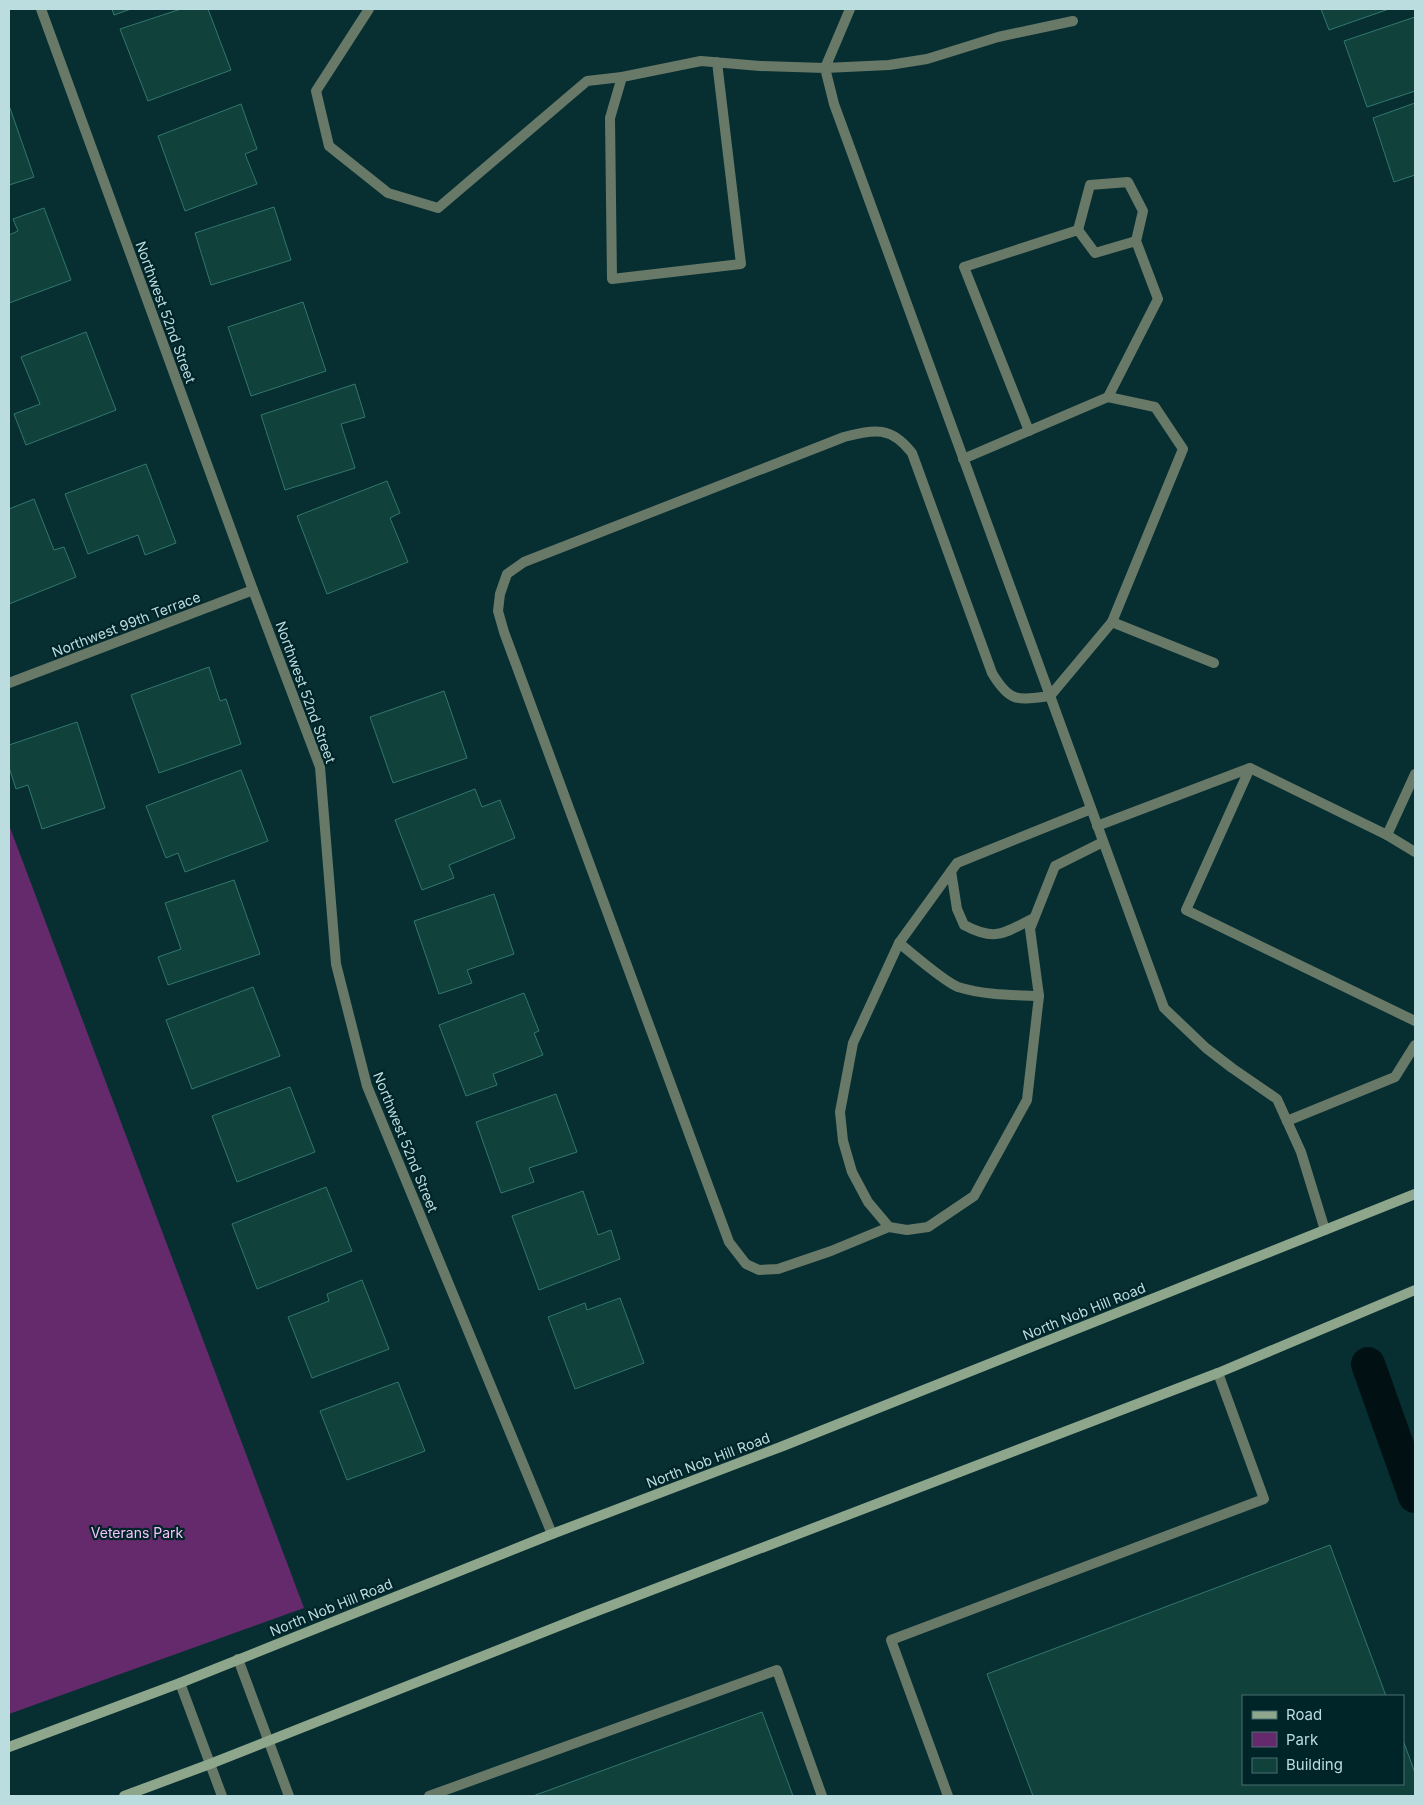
<svg xmlns="http://www.w3.org/2000/svg" width="1424" height="1805" font-family="Inter,sans-serif">
<style>
.green{fill:#652a6c}
.lines{fill:none;stroke-linecap:round;stroke-linejoin:round}
.canal{stroke:#011113;stroke-width:34}
.building{fill:#11413b;stroke:#31776e}
.lane{stroke:#697968;stroke-width:10}
.street{stroke:#697968;stroke-width:10}
.secondary{stroke:#8ea78c;stroke-width:10}
.labels{text-anchor:middle;dominant-baseline:central;stroke-width:4.5;stroke-linejoin:round;paint-order:stroke}
.street-label{font-size:14px;fill:#bcdde0;stroke:#002528}
.park-label{font-size:14px;fill:#f7c2fc;stroke:#002528}
</style>
<rect width="100%" height="100%" fill="#072f32"/>
<polygon class="green" points="9,825 304,1608 9,1714"/>
<g class="lines">
<polyline class="canal" points="1368,1364 1415,1496"/>
</g>
<g class="building">
<polygon points="112,9 131,9 114,15"/>
<polygon points="181,9 208,9 231,70 148,101 120,29"/>
<polygon points="1321,9 1389,9 1329,30"/>
<polygon points="1415,17 1415,91 1367,107 1344,41"/>
<polygon points="1415,103 1415,175 1394,182 1373,118"/>
<polygon points="241,104 257,149 245,154 257,184 185,211 158,136"/>
<polygon points="10,108 34,177 9,185 9,109"/>
<polygon points="274,207 291,260 211,285 195,233"/>
<polygon points="44,208 71,280 9,303 9,235 18,231 13,219"/>
<polygon points="303,302 326,371 251,396 228,327"/>
<polygon points="86,332 116,410 26,445 14,414 40,404 21,357"/>
<polygon points="355,384 365,417 341,424 355,468 285,490 261,415"/>
<polygon points="146,464 176,543 145,555 138,535 88,554 65,494"/>
<polygon points="387,481 400,513 390,518 408,562 327,594 297,516"/>
<polygon points="34,499 54,550 64,547 76,577 9,604 9,509"/>
<polygon points="209,667 220,701 226,699 241,744 159,773 131,695"/>
<polygon points="444,691 467,758 393,783 370,717"/>
<polygon points="77,722 105,808 42,829 28,785 16,789 9,767 9,745"/>
<polygon points="241,770 268,841 185,872 178,853 166,858 146,806"/>
<polygon points="475,789 482,807 500,800 515,838 449,865 454,878 422,890 395,820"/>
<polygon points="234,880 260,954 168,985 158,957 181,949 165,903"/>
<polygon points="494,894 514,954 467,970 472,983 439,994 414,921"/>
<polygon points="253,987 280,1056 192,1089 166,1020"/>
<polygon points="524,993 539,1031 534,1033 543,1055 493,1074 497,1085 466,1096 439,1025"/>
<polygon points="290,1087 315,1152 237,1182 212,1116"/>
<polygon points="556,1094 577,1152 529,1168 534,1182 501,1193 476,1122"/>
<polygon points="326,1187 352,1251 257,1289 232,1224"/>
<polygon points="583,1191 598,1235 611,1230 620,1259 539,1290 512,1216"/>
<polygon points="362,1280 389,1349 312,1378 288,1317 329,1301 327,1294"/>
<polygon points="620,1298 644,1363 575,1389 548,1317 585,1303 587,1310"/>
<polygon points="398,1382 425,1451 347,1480 320,1411"/>
<polygon points="1330,1545 1386,1696 1243,1696 1243,1784 1403,1784 1403,1740 1415,1773 1415,1796 1033,1796 987,1674"/>
<polygon points="762,1712 793,1796 533,1796"/>
</g>
<g class="lines">
<g class="lane">
<polyline points="369,9 316,91 329,146 388,193 438,208 587,81 622,77"/>
<polyline points="850,9 825,68 889,65 927,59 998,37 1073,21"/>
<polyline points="717,62 741,264 612,279 610,118 622,77 701,61 760,66 825,68 834,104 1164,1008 1206,1048 1232,1068 1277,1099 1301,1152 1325,1230"/>
<polyline points="1078,230 1090,185 1128,182 1143,211 1136,241"/>
<polyline points="1029,431 964,267 1078,230 1095,253 1136,241 1158,299 1108,397"/>
<polyline points="963,459 1108,397 1155,407 1183,449 1112,622"/>
<polyline points="1250,768 1186,910 1415,1021"/>
<polyline points="1091,809 957,863 899,943 853,1043 840,1112 843,1141 852,1172 868,1202 889,1227 907,1230 928,1227 974,1196 1027,1100 1039,996 1030,929 1055,866 1103,842"/>
<polyline points="1097,826 1250,768 1387,835 1415,774"/>
<polyline points="1387,835 1415,852"/>
<path d="M951 871 957 909 964 925C996 942 1004 933 1034 918"/>
<path d="M899 943C913 954 943 981 958 987 984 995 1012 995 1039 996"/>
<polyline points="1287,1121 1395,1077 1415,1045"/>
<path d="M889 1227 831 1251 778 1269 759 1270 746 1264 729 1242 504 632 498 611 500 594 507 574 524 562 844 437C875 429 891 426 912 453L992 673C1010 703 1017 700 1050 696L1112 622 1214 663"/>
<polyline points="429,1796 777,1670 822,1796"/>
<polyline points="948,1796 891,1640 1264,1499 1218,1373"/>
</g>
<g class="street">
<polyline points="41,9 253,590 320,767 336,964 367,1086 552,1534"/>
<polyline points="9,683 253,590"/>
<polyline points="238,1659 289,1796"/>
<polyline points="180,1683 222,1796"/>
</g>
<g class="secondary">
<polyline points="9,1747 180,1683 552,1534 783,1446 1415,1194"/>
<polyline points="124,1796 210,1764 584,1616 1218,1373 1415,1290"/>
</g>
</g>
<g class="labels">
<g class="street-label">
<text transform="translate(166 312) rotate(70)">Northwest 52nd Street</text>
<text transform="translate(126 624) rotate(-21)">Northwest 99th Terrace</text>
<text transform="translate(306 692) rotate(70)">Northwest 52nd Street</text>
<text transform="translate(406 1142) rotate(68)">Northwest 52nd Street</text>
<text transform="translate(1084 1311) rotate(-22)">North Nob Hill Road</text>
<text transform="translate(708 1460) rotate(-21)">North Nob Hill Road</text>
<text transform="translate(331 1607) rotate(-22)">North Nob Hill Road</text>
</g>
<g class="park-label">
<text x="137" y="1532">Veterans Park</text>
</g>
</g>
<rect width="1424" height="1805" fill="none" stroke="#bcdde0" stroke-width="20"/>
<rect x="1242" y="1695" width="162" height="90" fill="#002528" stroke="#4b6f72"/>
<rect x="1252" y="1711" width="25" height="8" fill="#8ea78c" stroke="#4b6f72"/>
<text x="1286" y="1720" font-size="15" fill="#bcdde0">Road</text>
<rect x="1252" y="1732" width="25" height="15" fill="#652a6c" stroke="#4b6f72"/>
<text x="1286" y="1745" font-size="15" fill="#bcdde0">Park</text>
<rect x="1252" y="1758" width="25" height="15" fill="#11413b" stroke="#4b6f72"/>
<text x="1286" y="1770" font-size="15" fill="#bcdde0">Building</text>
</svg>
